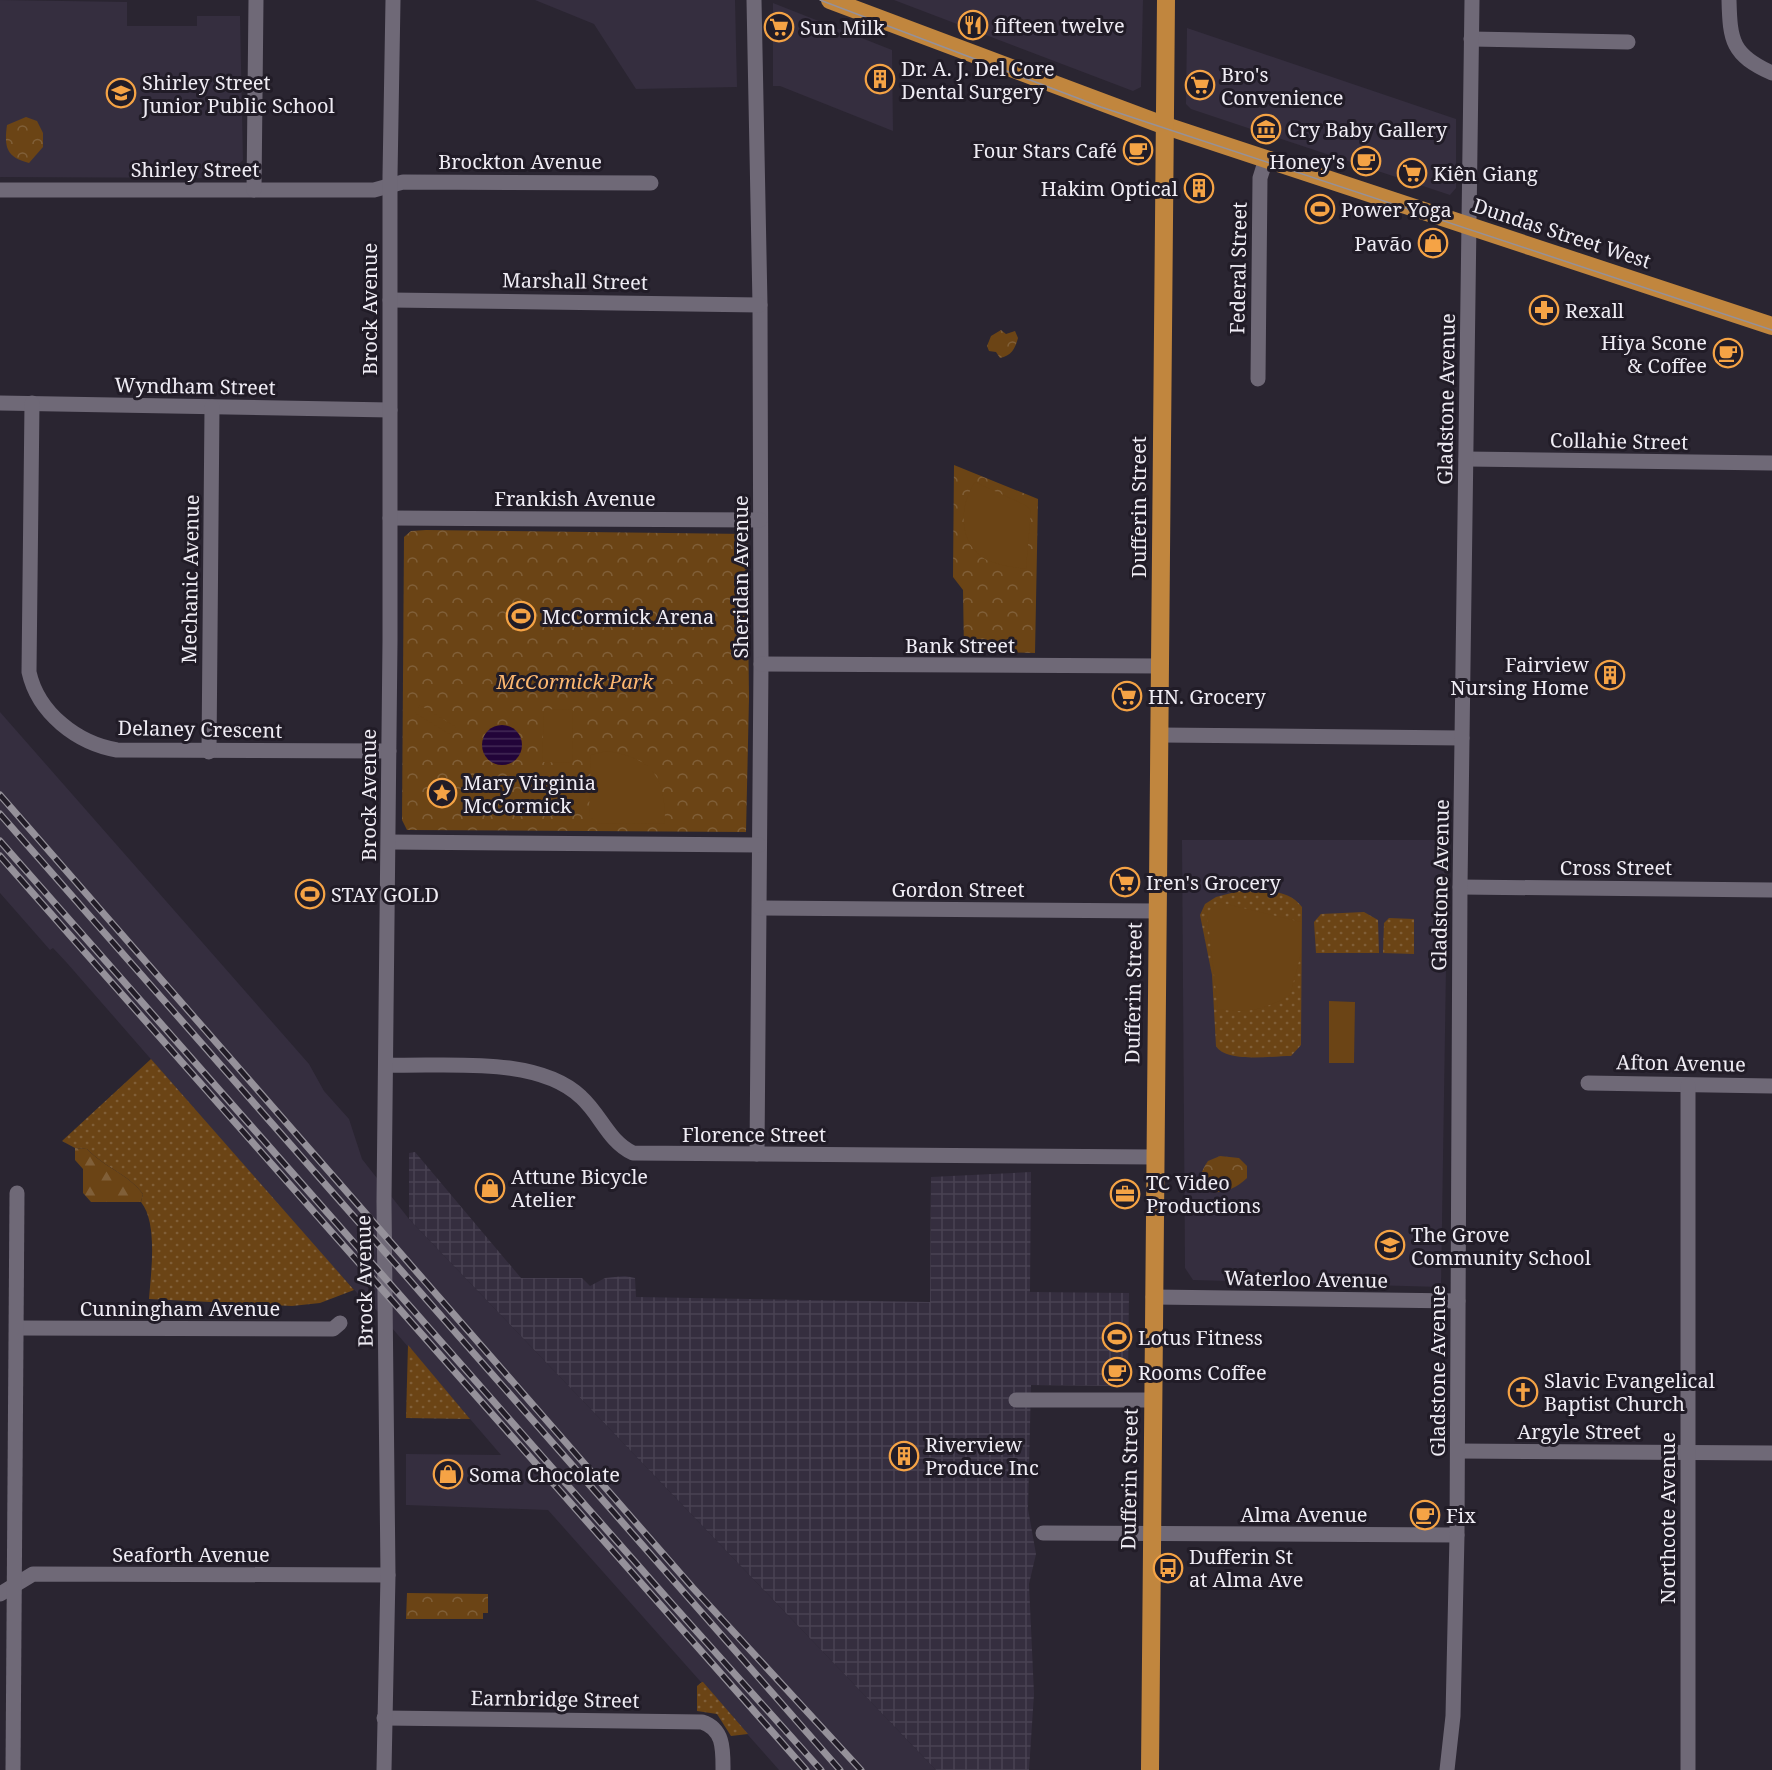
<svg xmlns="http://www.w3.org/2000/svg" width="1772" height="1770" font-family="'Noto Serif',serif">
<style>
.built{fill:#352e3f}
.industrial{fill:url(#industrial-grid)}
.grass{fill:url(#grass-dots)}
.forest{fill:url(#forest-firs)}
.park{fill:url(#park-crowns)}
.garden{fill:#6b4415}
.water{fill:url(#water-rules)}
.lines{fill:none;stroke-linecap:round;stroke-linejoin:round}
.minor{stroke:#6f6977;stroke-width:15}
.major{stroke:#c1863e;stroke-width:18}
.tram{stroke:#95919a;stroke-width:1.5}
.rail-casing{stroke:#95919a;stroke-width:7}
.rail{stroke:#211c27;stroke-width:4.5;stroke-dasharray:14;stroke-linecap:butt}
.labels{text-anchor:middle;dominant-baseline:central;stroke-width:6;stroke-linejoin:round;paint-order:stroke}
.poi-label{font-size:20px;fill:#efecf4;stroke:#211c27;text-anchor:start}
.street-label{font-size:20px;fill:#efecf4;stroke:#211c27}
.park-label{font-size:20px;font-style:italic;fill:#fcb770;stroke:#211c27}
</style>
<defs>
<pattern id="industrial-grid" width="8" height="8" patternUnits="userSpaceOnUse" patternTransform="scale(1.5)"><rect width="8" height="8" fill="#352e3f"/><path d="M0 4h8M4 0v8" fill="none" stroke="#494252"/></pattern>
<pattern id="grass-dots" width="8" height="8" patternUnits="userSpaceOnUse" patternTransform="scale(1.5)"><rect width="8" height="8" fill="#6b4415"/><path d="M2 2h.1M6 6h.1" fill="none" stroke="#805f38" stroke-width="1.8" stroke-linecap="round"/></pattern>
<pattern id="forest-firs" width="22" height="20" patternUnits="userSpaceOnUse" patternTransform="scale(1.5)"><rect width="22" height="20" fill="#6b4415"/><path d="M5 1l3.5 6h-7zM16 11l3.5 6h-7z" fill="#805f38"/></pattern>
<pattern id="park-crowns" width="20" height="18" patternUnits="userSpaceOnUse" patternTransform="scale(1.5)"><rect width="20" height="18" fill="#6b4415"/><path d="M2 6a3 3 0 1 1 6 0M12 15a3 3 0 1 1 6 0" fill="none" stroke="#805f38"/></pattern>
<pattern id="water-rules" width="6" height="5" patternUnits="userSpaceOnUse" patternTransform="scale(1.5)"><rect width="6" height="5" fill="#220439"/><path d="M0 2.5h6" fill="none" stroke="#422956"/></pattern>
</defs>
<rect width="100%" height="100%" fill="#2a2531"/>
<g class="built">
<polygon points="0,0 127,2 127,26 197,26 197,16 240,16 243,160 224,178 0,177"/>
<polygon points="535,0 735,0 737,87 636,89 594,24"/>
<polygon points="894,0 1143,0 1141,87 1133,91"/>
<polygon points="773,3 892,50 893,131 780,86 773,86"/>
<polygon points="1187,28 1456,119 1456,188 1450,195 1191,109 1186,104"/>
<polygon points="0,712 309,1064 324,1091 349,1119 362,1159 409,1219 936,1770 779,1770 548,1510 406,1505 406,1454 501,1455 361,1292 358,1294 313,1245 67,963 53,948 50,950 0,893"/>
<polygon points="1182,840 1448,840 1441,1287 1193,1280 1185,1268"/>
</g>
<polygon class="industrial" points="415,1152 521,1278 582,1278 590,1286 605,1278 625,1276 635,1278 636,1297 930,1302 931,1177 1031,1172 1030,1292 1129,1293 1128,1382 1124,1386 1031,1385 1028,1509 1036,1554 1029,1584 1034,1694 1029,1770 936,1770 409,1219 409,1153"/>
<g class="grass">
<path d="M1239 891C1262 892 1287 887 1302 907L1301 1045 1291 1056C1272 1056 1226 1063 1216 1046L1212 975 1200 915 1205 904 1216 897Z"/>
<polygon points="1364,912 1378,920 1379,953 1316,953 1314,922 1321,914"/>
<polygon points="1389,918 1414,919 1414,954 1383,953 1384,923"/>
<path d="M151 1059 354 1290 320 1303 292 1306 149 1299C151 1272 158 1223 141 1202L143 1194C128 1174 104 1167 87 1149L75 1148 62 1141Z"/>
<polygon points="408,1345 470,1419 406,1418"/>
<polygon points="702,1682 703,1682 748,1734 731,1736 717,1714 697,1711 697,1686"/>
</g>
<path class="forest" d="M75 1148 87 1149C104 1167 128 1174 143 1194L141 1202H91L83 1193V1169L75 1160Z"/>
<g class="park">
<path d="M26 117 37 121 43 133V147L29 163C6 157 4 147 7 125Z"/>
<path d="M1001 330 1006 334 1015 331 1018 338C1015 349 1011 356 1000 358L996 352 989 351 987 346 991 336Z"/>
<polygon points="954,465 1038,499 1035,653 964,651 963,590 953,577"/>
<polygon points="426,530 747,534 749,698 746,832 407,830 402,820 404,537 411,531"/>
<path d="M1220 1156 1239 1158 1247 1166V1178C1224 1201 1183 1197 1208 1161Z"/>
<polygon points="407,1593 488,1594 488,1613 483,1613 483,1619 406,1619"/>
</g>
<g class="garden">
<path d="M975 482 1025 505 1031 510 1026 569C1011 567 987 564 977 553 958 533 961 503 975 482Z"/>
<polygon points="420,705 456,727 451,735 415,713"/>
<polygon points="544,709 573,710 572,763 542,762"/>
<path d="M606 751C654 758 665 777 665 824L596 823 589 815 591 755Z"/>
<path d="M1218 902 1301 922V954L1290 995C1265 1010 1247 1014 1218 1009L1207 913Z"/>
<polygon points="1329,1001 1355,1002 1354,1063 1329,1063"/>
</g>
<circle class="water" cx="502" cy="745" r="20"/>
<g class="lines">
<g class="minor">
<polyline points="754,0 760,305 761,664 757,1154"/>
<path d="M1729 0C1730 41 1732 55 1772 73"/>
<polyline points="1471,39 1628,42"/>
<polyline points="0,190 374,190 403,182 651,183"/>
<polyline points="254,190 256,0"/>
<polyline points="390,300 760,305"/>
<polyline points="1258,379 1260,178 1266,159"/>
<polyline points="0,403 390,410"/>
<path d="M32 403 29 672C38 713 77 743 117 750L389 751"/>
<polyline points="1466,459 1772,463"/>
<polyline points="390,518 760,520"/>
<polyline points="761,664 1160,666"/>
<polyline points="1160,735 1462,738"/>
<polyline points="209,752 212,407"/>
<polyline points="389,842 759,845"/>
<polyline points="1460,887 1772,890"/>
<polyline points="760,908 1157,911"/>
<path d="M387 1065C445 1067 537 1055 581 1097 601 1115 608 1141 633 1153L1154 1157"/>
<polyline points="1588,1083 1772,1086"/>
<polyline points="1153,1297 1458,1301"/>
<polyline points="18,1328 333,1329 340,1323"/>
<polyline points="1016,1400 1152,1400"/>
<polyline points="1458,1451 1772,1453"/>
<polyline points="1043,1533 1457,1535"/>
<polyline points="0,1594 33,1574 388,1575"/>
<path d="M384 1718 702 1722C724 1729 723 1750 723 1770"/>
<polyline points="13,1770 17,1193"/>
<polyline points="384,1770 388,1575 384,1202 390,641 390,176 393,0"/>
<polyline points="1447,1770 1453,1716 1457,1535 1460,887 1472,0"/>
<polyline points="1688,1770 1688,1086"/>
</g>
<g class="major">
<polyline points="830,0 1163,125 1772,326"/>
<polyline points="1150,1770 1166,0"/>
</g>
<polyline class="tram" points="820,0 1101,107 1772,330"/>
<g class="rail-casing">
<g id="rail">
<polyline points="0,795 693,1588 861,1770"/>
<polyline points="0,814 840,1770"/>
<polyline points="0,841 673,1605 821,1770"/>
<polyline points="0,856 806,1770"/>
</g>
</g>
<use href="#rail" class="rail"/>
</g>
<defs>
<g id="restaurant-ring" transform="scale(1.5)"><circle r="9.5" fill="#211c27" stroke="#f5a345" stroke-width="1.5"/><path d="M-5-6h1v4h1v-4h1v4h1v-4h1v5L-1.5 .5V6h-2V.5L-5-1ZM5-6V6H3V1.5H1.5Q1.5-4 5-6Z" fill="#f5a345"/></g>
<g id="supermarket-ring" transform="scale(1.5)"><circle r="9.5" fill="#211c27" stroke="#f5a345" stroke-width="1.5"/><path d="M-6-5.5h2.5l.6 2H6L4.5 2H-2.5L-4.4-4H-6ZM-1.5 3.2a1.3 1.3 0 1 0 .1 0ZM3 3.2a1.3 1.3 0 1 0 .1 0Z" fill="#f5a345"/></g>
<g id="building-ring" transform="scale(1.5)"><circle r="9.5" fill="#211c27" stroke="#f5a345" stroke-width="1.5"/><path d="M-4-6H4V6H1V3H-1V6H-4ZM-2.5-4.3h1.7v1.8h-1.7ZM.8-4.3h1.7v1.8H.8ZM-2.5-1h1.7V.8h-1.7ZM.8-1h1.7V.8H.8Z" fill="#f5a345"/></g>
<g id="school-ring" transform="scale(1.5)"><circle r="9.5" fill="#211c27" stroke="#f5a345" stroke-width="1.5"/><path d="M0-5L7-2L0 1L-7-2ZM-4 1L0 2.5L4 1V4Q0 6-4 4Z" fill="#f5a345"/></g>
<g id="museum-ring" transform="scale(1.5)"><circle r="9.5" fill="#211c27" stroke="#f5a345" stroke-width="1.5"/><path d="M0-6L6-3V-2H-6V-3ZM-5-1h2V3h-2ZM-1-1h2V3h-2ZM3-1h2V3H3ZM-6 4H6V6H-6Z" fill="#f5a345"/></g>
<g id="cafe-ring" transform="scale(1.5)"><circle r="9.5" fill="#211c27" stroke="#f5a345" stroke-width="1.5"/><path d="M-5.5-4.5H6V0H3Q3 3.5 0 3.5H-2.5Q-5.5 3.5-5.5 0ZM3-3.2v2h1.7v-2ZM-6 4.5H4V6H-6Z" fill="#f5a345"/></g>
<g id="stadium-ring" transform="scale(1.5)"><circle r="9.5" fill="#211c27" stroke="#f5a345" stroke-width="1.5"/><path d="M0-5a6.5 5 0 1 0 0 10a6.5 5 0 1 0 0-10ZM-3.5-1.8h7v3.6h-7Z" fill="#f5a345"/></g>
<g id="shop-ring" transform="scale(1.5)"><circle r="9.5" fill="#211c27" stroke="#f5a345" stroke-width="1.5"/><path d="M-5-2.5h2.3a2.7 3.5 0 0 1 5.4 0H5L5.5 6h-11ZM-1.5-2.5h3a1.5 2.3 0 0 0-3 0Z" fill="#f5a345"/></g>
<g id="pharmacy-ring" transform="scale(1.5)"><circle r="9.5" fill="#211c27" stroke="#f5a345" stroke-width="1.5"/><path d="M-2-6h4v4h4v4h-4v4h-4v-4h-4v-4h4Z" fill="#f5a345"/></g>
<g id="sight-ring" transform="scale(1.5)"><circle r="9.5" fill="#211c27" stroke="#f5a345" stroke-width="1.5"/><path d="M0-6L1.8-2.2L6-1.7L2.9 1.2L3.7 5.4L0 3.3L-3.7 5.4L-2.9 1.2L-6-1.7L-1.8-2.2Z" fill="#f5a345"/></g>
<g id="office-ring" transform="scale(1.5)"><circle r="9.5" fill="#211c27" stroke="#f5a345" stroke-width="1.5"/><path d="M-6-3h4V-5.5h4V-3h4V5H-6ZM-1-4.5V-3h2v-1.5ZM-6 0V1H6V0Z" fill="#f5a345"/></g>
<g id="church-ring" transform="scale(1.5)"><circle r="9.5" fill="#211c27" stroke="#f5a345" stroke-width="1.5"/><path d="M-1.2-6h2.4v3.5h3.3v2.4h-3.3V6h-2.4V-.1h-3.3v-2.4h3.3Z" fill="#f5a345"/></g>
<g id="bus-ring" transform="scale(1.5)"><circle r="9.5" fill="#211c27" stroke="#f5a345" stroke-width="1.5"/><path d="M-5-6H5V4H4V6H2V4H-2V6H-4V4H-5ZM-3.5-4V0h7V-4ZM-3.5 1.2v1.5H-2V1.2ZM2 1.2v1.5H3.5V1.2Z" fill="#f5a345"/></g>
</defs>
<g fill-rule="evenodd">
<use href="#restaurant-ring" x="973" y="25"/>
<use href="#supermarket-ring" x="779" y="27"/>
<use href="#building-ring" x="880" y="79"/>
<use href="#supermarket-ring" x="1200" y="85"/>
<use href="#school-ring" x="121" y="93"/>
<use href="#museum-ring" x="1266" y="129"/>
<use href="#cafe-ring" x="1138" y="150"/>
<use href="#cafe-ring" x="1366" y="161"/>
<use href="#supermarket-ring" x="1412" y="173"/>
<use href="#building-ring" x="1199" y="188"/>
<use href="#stadium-ring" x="1320" y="209"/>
<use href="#shop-ring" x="1433" y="243"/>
<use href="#pharmacy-ring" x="1544" y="310"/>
<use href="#cafe-ring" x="1728" y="353"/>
<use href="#stadium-ring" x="521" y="616"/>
<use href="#building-ring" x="1610" y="675"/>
<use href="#supermarket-ring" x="1127" y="696"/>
<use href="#sight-ring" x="442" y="793"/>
<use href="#supermarket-ring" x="1125" y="882"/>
<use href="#stadium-ring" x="310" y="894"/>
<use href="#shop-ring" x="490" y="1188"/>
<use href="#office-ring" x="1125" y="1194"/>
<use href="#school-ring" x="1390" y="1245"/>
<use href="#stadium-ring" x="1117" y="1337"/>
<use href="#cafe-ring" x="1117" y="1372"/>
<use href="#church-ring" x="1523" y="1392"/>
<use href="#building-ring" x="904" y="1456"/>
<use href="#shop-ring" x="448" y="1474"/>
<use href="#cafe-ring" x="1425" y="1515"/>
<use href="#bus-ring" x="1168" y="1568"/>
</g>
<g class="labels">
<g class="poi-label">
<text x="994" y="25">fifteen twelve</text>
<text x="800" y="27">Sun Milk</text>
<text x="901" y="68">Dr. A. J. Del Core<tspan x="901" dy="23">Dental Surgery</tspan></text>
<text x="1221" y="74">Bro's<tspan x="1221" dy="23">Convenience</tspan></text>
<text x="142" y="82">Shirley Street<tspan x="142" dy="23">Junior Public School</tspan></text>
<text x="1287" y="129">Cry Baby Gallery</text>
<text x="1117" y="150" text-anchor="end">Four Stars Café</text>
<text x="1345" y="161" text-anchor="end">Honey's</text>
<text x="1433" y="173">Kiên Giang</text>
<text x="1178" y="188" text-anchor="end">Hakim Optical</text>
<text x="1341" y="209">Power Yoga</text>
<text x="1412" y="243" text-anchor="end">Pavão</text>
<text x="1565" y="310">Rexall</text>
<text x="1707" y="342" text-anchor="end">Hiya Scone<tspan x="1707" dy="23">&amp; Coffee</tspan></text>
<text x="542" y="616">McCormick Arena</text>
<text x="1589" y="664" text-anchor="end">Fairview<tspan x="1589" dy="23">Nursing Home</tspan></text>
<text x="1148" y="696">HN. Grocery</text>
<text x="463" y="782">Mary Virginia<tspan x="463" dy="23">McCormick</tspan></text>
<text x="1146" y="882">Iren's Grocery</text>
<text x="331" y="894">STAY GOLD</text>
<text x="511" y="1176">Attune Bicycle<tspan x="511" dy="23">Atelier</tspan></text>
<text x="1146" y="1182">TC Video<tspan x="1146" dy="23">Productions</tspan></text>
<text x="1411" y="1234">The Grove<tspan x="1411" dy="23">Community School</tspan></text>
<text x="1138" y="1337">Lotus Fitness</text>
<text x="1138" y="1372">Rooms Coffee</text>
<text x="1544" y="1380">Slavic Evangelical<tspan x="1544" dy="23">Baptist Church</tspan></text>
<text x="925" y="1444">Riverview<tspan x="925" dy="23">Produce Inc</tspan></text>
<text x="469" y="1474">Soma Chocolate</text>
<text x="1446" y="1515">Fix</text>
<text x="1189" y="1556">Dufferin St<tspan x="1189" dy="23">at Alma Ave</tspan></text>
</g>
<g class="street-label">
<text x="520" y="161">Brockton Avenue</text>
<text x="195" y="169">Shirley Street</text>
<text transform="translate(1562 233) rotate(18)">Dundas Street West</text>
<text transform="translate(1238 268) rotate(-89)">Federal Street</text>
<text transform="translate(575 281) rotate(1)">Marshall Street</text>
<text transform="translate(369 309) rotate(-90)">Brock Avenue</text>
<text transform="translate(195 386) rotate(1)">Wyndham Street</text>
<text transform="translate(1446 399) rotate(-89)">Gladstone Avenue</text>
<text transform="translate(1619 441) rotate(1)">Collahie Street</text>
<text x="575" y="498">Frankish Avenue</text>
<text transform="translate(1138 507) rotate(-90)">Dufferin Street</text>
<text transform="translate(740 577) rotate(-90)">Sheridan Avenue</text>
<text transform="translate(190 579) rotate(-89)">Mechanic Avenue</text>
<text x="960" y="645">Bank Street</text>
<text transform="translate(200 729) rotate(1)">Delaney Crescent</text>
<text transform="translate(368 795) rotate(-90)">Brock Avenue</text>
<text x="1616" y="867">Cross Street</text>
<text transform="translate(1440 885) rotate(-89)">Gladstone Avenue</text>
<text x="958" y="889">Gordon Street</text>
<text transform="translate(1133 993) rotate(-89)">Dufferin Street</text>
<text transform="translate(1681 1063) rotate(1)">Afton Avenue</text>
<text x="754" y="1134">Florence Street</text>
<text transform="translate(1306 1279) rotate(1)">Waterloo Avenue</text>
<text transform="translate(364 1281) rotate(-91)">Brock Avenue</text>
<text x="180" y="1308">Cunningham Avenue</text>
<text transform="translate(1437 1371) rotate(-90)">Gladstone Avenue</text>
<text x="1579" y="1431">Argyle Street</text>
<text transform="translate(1129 1479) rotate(-89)">Dufferin Street</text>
<text x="1304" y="1514">Alma Avenue</text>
<text transform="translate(1667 1518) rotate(-90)">Northcote Avenue</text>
<text x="191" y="1554">Seaforth Avenue</text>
<text transform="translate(555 1699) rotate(1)">Earnbridge Street</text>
</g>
<g class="park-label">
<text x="575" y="681">McCormick Park</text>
</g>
</g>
</svg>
